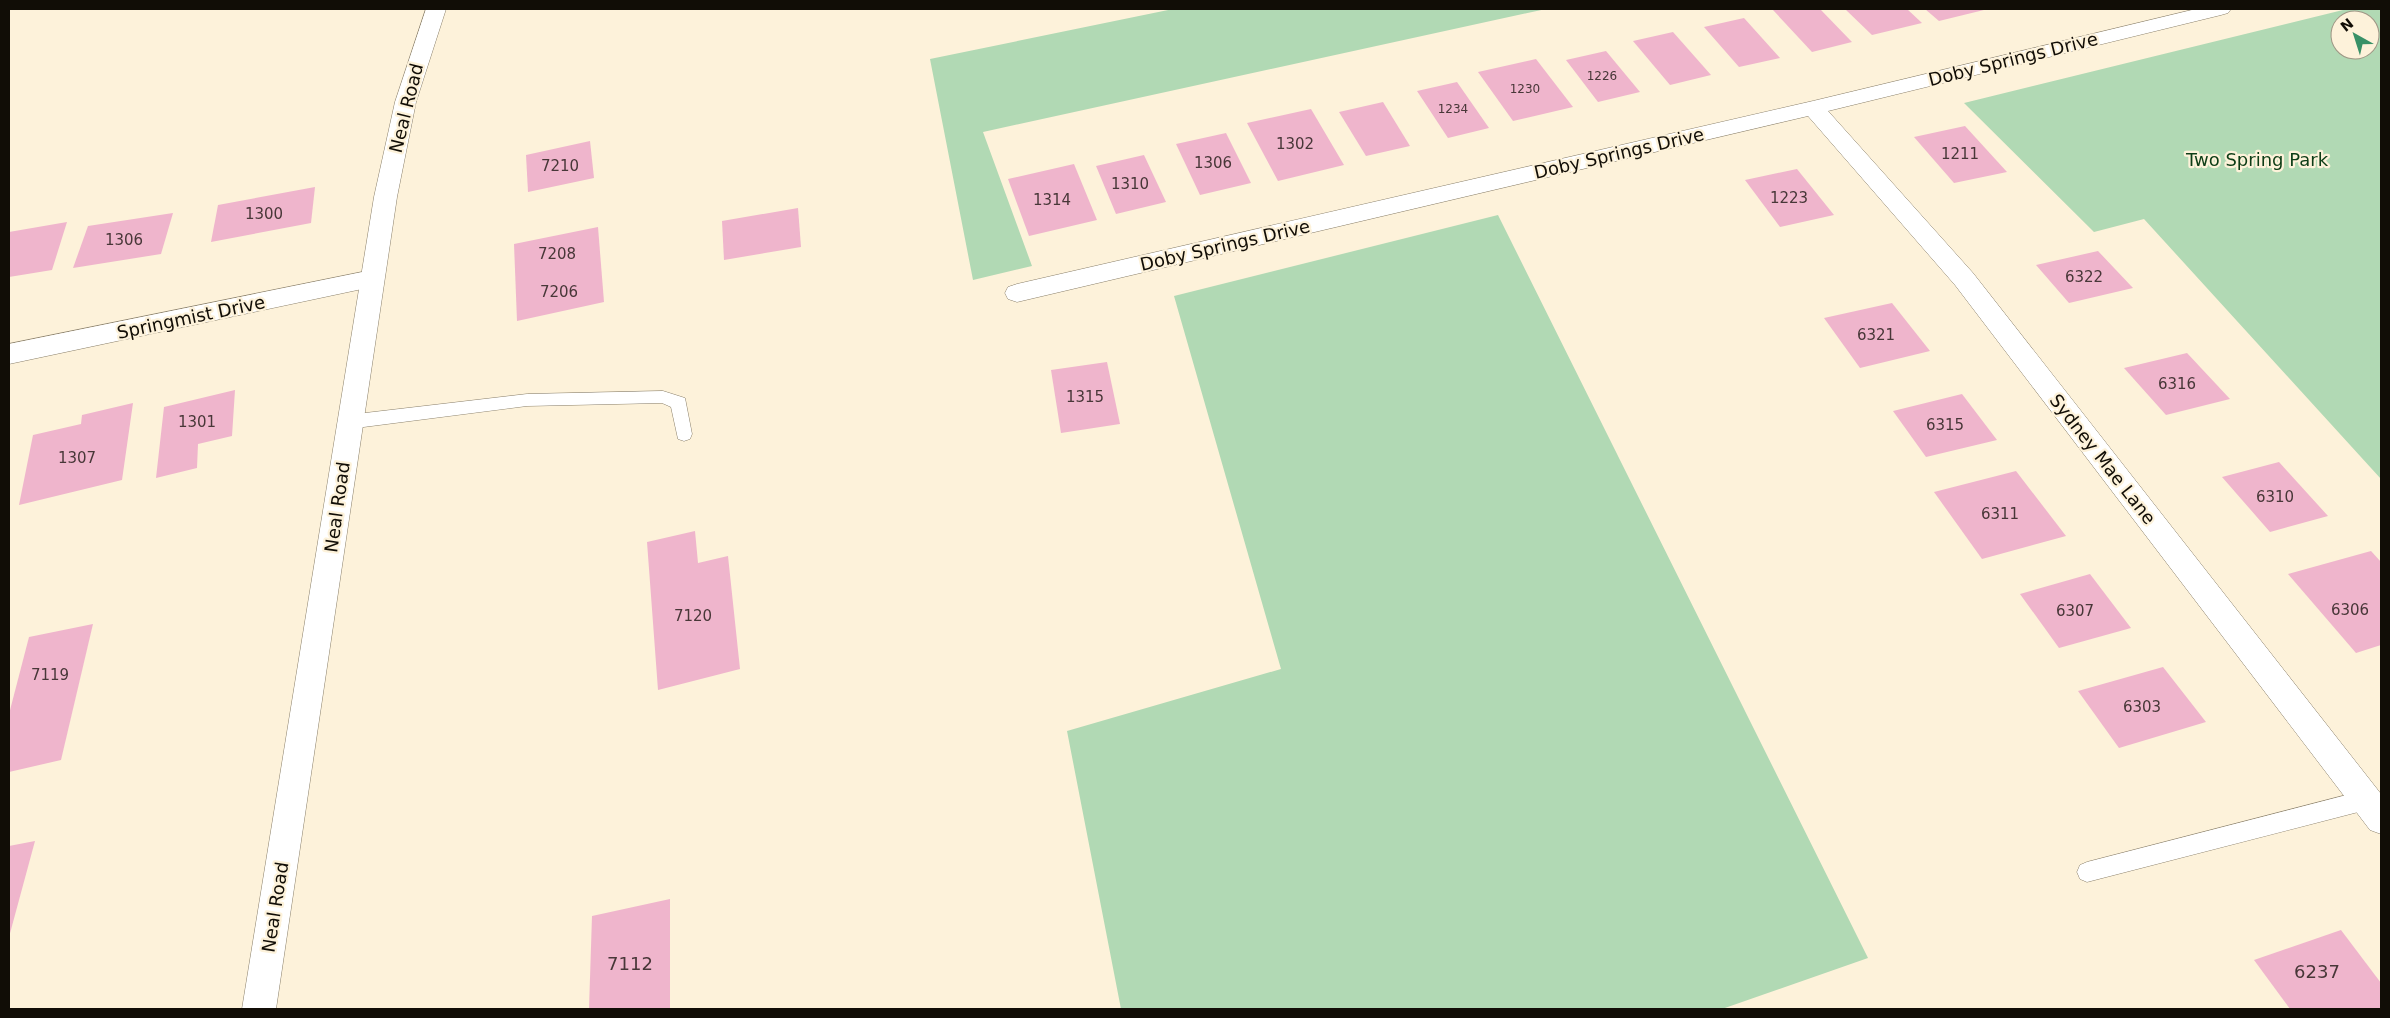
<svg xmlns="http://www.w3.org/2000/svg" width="2390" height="1018" font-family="'DejaVu Sans',sans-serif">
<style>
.green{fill:#b1d9b4;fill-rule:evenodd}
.building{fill:#efb5cc}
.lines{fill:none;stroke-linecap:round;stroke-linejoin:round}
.service-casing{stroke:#897f6a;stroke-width:1}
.minor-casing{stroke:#897f6a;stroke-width:1}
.tertiary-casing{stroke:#897f6a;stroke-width:1}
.service{fill:#fff;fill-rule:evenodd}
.minor{fill:#fff;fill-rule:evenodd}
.tertiary{fill:#fff;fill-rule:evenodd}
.labels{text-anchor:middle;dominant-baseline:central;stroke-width:4.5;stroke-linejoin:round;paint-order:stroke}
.far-number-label{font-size:12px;fill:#483738}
.number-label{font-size:15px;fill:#483738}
.street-label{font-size:18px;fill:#110d06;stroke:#fdf2da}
.park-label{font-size:18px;fill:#0d3d16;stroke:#fdf2da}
.near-number-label{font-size:18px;fill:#483738}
</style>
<rect width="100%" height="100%" fill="#fdf2da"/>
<g class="green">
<polygon points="1173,9 1546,9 983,132 1032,266 973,280 930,59"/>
<path d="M2347 9H2381V479L2144 219 2094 232 1964 103ZM2340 20H2370V50H2340Z"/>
<polygon points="1498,215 1868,958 1722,1009 1121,1009 1067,731 1281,669 1174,296"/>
</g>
<g class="building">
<polygon points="1777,9 1820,9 1852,42 1812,52 1773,10"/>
<polygon points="1845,9 1907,9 1922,23 1872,35"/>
<polygon points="1925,9 1988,9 1939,21"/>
<polygon points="1744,18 1780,58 1739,67 1704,27"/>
<polygon points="1673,32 1711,75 1670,85 1633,41"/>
<polygon points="1606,51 1640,92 1598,102 1566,60"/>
<polygon points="1536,59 1573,107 1513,121 1478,72"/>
<polygon points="1457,82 1489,128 1448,138 1417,91"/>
<polygon points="1383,102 1410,146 1366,156 1339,112"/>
<polygon points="1311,109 1344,165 1278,181 1247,123"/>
<polygon points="1965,126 2007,172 1954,183 1914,137"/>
<polygon points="1226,133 1251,183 1200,195 1176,144"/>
<polygon points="590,141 594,178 528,192 526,155"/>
<polygon points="1144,155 1166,202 1116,214 1096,166"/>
<polygon points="1074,164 1097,220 1029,236 1008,179"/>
<polygon points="1797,169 1834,215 1780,227 1745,180"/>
<polygon points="315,187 311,223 211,242 218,205"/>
<polygon points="798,208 801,247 724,260 722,221"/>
<polygon points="173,213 161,254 73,268 88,226"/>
<polygon points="67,222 52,270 9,277 9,232"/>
<polygon points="598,227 604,302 517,321 514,244"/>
<polygon points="2098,251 2133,288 2069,303 2036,265"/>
<polygon points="1892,303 1930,351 1860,368 1824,318"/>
<polygon points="2187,353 2230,399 2166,415 2124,368"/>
<polygon points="1107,362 1120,424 1061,433 1051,370"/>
<polygon points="235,390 232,436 198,444 197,468 156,478 164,407"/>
<polygon points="1962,394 1997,440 1926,457 1893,411"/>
<polygon points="133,403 122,480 19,505 33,435 81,424 82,415"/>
<polygon points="2279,462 2328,516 2270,532 2222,477"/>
<polygon points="2016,471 2066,536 1982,559 1934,492"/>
<polygon points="695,531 698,563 728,556 740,669 658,690 647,542"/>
<polygon points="2371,551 2381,562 2381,645 2356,653 2288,574"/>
<polygon points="2090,574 2131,628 2059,648 2020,594"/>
<polygon points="93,624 61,760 9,772 9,714 29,637"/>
<polygon points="2163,667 2206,722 2119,748 2078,691"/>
<polygon points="35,841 9,937 9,846"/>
<polygon points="670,899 670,1009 589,1009 592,916"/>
<polygon points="2341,930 2381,983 2381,1009 2290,1009 2254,960"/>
</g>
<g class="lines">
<g class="service-casing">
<g id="service">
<polygon points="663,391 685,398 692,434 690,439 684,441 678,439 671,407 662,403 527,406 348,429 342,427 340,422 342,417 348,415 527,394"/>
<polygon points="2366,790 2373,793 2376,800 2373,807 2366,810 2087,882 2080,879 2077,872 2080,865 2087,862"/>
</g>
</g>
<g class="minor-casing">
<g id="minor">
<polygon points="2196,9 2231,9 2228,13 2221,15 1828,111 1973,273 2381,794 2381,834 2370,830 1955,285 1808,116 1017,302 1008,299 1005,293 1008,287 1017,284 1813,101"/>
<polygon points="372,270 381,273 384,279 381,285 9,364 9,344"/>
</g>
</g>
<g class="tertiary-casing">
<polygon id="tertiary" points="426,9 446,9 416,102 397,197 276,1009 242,1009 374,197 395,102"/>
</g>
<use href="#service" class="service"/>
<use href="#minor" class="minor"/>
<use href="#tertiary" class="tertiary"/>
</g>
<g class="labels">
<g class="far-number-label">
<text x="1602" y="76">1226</text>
<text x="1525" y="89">1230</text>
<text x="1453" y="109">1234</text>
</g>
<g class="number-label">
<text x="1295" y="144">1302</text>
<text x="1960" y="154">1211</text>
<text x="1213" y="163">1306</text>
<text x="560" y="166">7210</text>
<text x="1130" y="184">1310</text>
<text x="1789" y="198">1223</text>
<text x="1052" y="200">1314</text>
<text x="264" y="214">1300</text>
<text x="124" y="240">1306</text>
<text x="557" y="254">7208</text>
<text x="2084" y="277">6322</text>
<text x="559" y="292">7206</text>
<text x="1876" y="335">6321</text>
<text x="2177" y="384">6316</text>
<text x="1085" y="397">1315</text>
<text x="197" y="422">1301</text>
<text x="1945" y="425">6315</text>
<text x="77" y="458">1307</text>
<text x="2275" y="497">6310</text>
<text x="2000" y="514">6311</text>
<text x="2350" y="610">6306</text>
<text x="2075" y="611">6307</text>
<text x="693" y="616">7120</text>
<text x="50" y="675">7119</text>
<text x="2142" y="707">6303</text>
</g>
<g class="street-label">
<text transform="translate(2013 59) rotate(-14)">Doby Springs Drive</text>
<text transform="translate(406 108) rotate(-76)">Neal Road</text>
<text transform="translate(1619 153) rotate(-13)">Doby Springs Drive</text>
<text transform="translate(1225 245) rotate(-13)">Doby Springs Drive</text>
<text transform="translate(191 317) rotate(-12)">Springmist Drive</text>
<text transform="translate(2103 459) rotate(52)">Sydney Mae Lane</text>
<text transform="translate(337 507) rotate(-82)">Neal Road</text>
<text transform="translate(275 907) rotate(-81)">Neal Road</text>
</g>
<g class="park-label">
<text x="2257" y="159">Two Spring Park</text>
</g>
<g class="near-number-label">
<text x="630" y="963">7112</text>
<text x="2317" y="971">6237</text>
</g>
</g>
<rect width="2390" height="1018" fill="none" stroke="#110d06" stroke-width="20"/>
<g transform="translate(2355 35) rotate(321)"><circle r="24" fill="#fdf2da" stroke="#9f9685"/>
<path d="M0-4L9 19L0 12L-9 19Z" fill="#389167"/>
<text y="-8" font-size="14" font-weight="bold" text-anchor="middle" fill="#110d06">N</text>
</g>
</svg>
